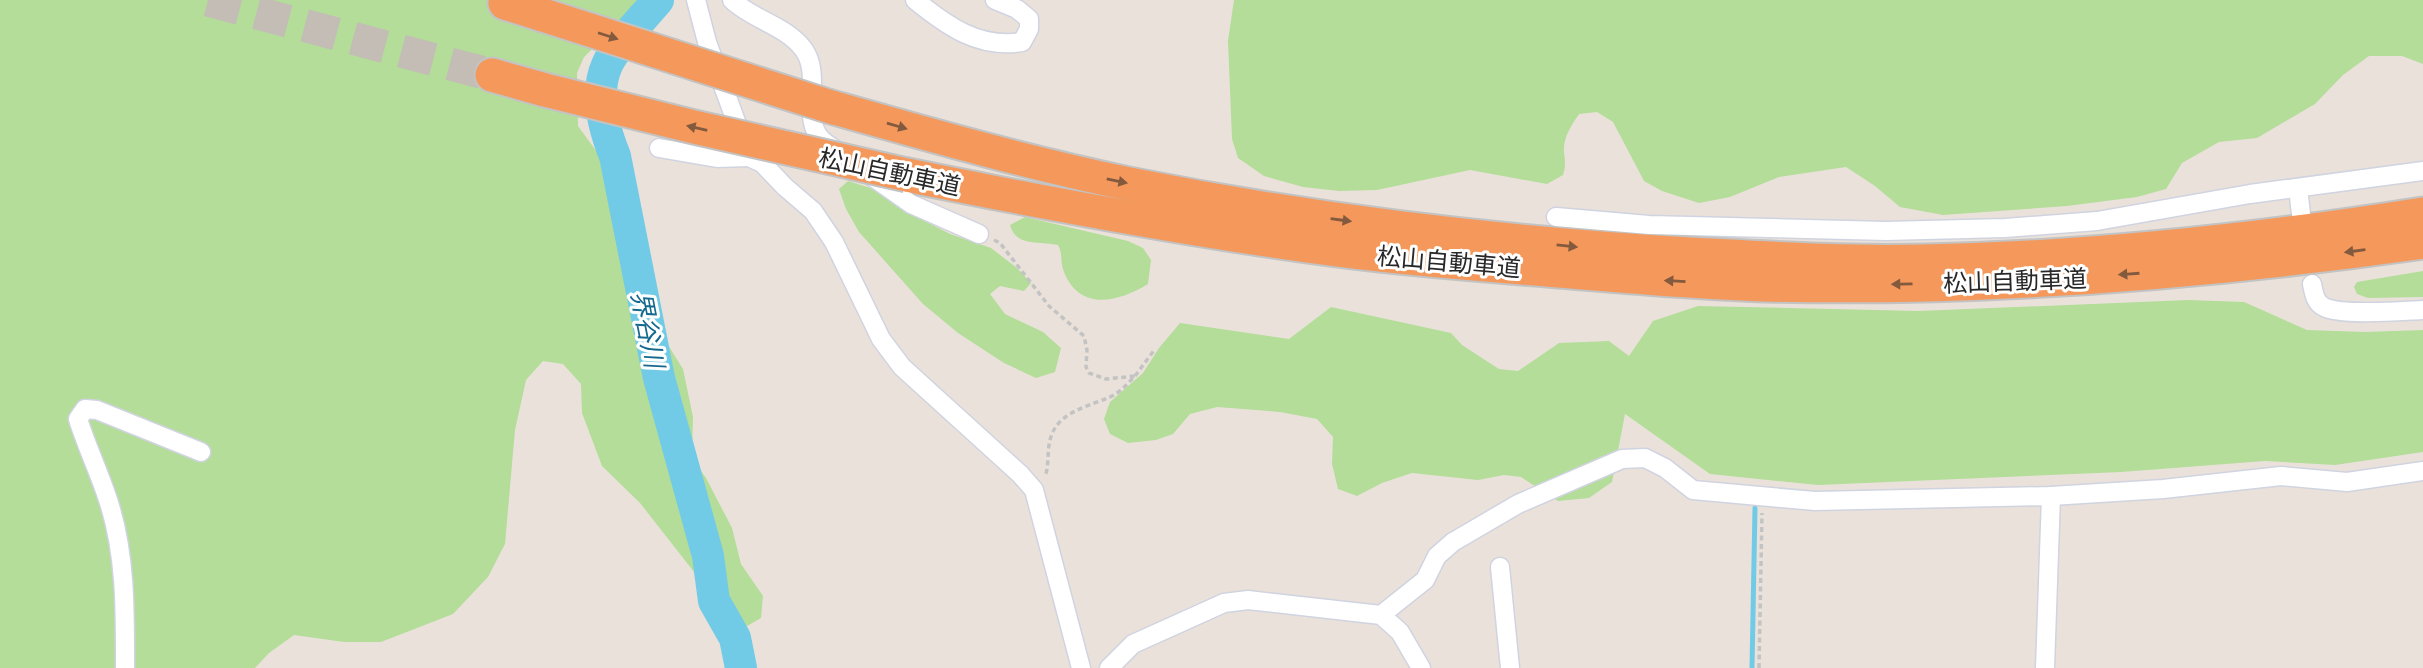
<svg xmlns="http://www.w3.org/2000/svg" width="2423" height="668" font-family="Barlow,'Noto Sans JP',sans-serif">
<style>
.green{fill:#b3dd99}
.lines{fill:none;stroke-linecap:round;stroke-linejoin:round}
.stream{stroke:#72cbe6;stroke-width:5}
.river{stroke:#72cbe6;stroke-width:32}
.highway-tunnel{stroke:#c3bdb6;stroke-width:33;stroke-dasharray:33 17;stroke-linecap:butt}
.street-casing{stroke:#d0d3e0;stroke-width:21}
.highway-casing{stroke:#c3c3c3;stroke-width:37}
.path{stroke:#c3c3c3;stroke-width:3.5;stroke-dasharray:5 3.5;stroke-linecap:butt}
.street{stroke:#fff;stroke-width:18}
.highway{stroke:#f4985b;stroke-width:33}
.highway-bridge-casing{stroke:#c3c3c3;stroke-width:37;stroke-linecap:butt}
.highway-bridge{stroke:#f4985b;stroke-width:33}
.oneway{fill:#845a3f}
.labels{text-anchor:middle;dominant-baseline:central;stroke-width:6;stroke-linejoin:round;paint-order:stroke}
.street-label{font-size:24px;fill:#282828;stroke:#fff}
.water-label{font-size:26px;font-style:italic;fill:#15698e;stroke:#fff}
</style>
<rect width="100%" height="100%" fill="#eae2da"/>
<g class="green">
<polygon points="0,0 643,0 584,57 577,73 578,126 605,163 637,316 666,342 683,369 693,417 692,458 706,478 732,528 741,564 763,596 761,618 747,626 734,623 640,503 602,466 582,413 581,384 563,364 543,361 526,380 515,430 505,544 488,577 453,614 381,642 344,642 294,635 269,653 255,668 0,668"/>
<path d="M1234 0H2423V64L2402 56H2369L2343 75 2315 104 2257 138 2219 142 2182 163 2166 189 2137 197 2067 206 1943 215 1900 207 1875 186 1846 167 1779 177 1730 197 1699 203 1662 191 1644 181 1613 122 1597 112 1579 114C1571 126 1563 138 1564 152 1565 161 1566 166 1563 175L1547 184 1470 170 1377 190 1339 191 1303 187 1264 176 1238 158 1232 139 1228 41Z"/>
<polygon points="848,181 877,190 915,216 950,234 991,248 1017,268 1031,283 1024,291 1000,286 990,294 1005,314 1043,332 1061,348 1055,372 1036,378 1004,363 958,333 923,304 859,232 846,209 839,189"/>
<path d="M1025 217 1128 241 1143 248 1151 260 1148 284C1119 302 1080 312 1064 272 1060 263 1063 254 1058 245 1038 241 1016 247 1010 225Z"/>
<polygon points="2423,271 2423,297 2368,298 2357,294 2354,287 2357,282"/>
<polygon points="2188,300 2244,302 2307,330 2365,332 2423,330 2423,452 2335,465 2265,461 2121,472 1818,485 1710,474 1625,414 1612,482 1589,498 1558,501 1521,477 1504,475 1478,480 1412,473 1382,483 1357,496 1338,489 1332,464 1333,437 1317,419 1280,412 1217,407 1190,414 1173,434 1156,440 1128,443 1110,434 1104,419 1110,402 1143,373 1159,348 1180,323 1289,339 1331,307 1451,333 1462,345 1499,369 1518,371 1559,343 1609,341 1629,356 1653,321 1698,306 1919,311"/>
</g>
<g class="lines">
<polyline class="stream" points="1752,668 1755,508"/>
<path class="river" d="M658 0C644 17 615 46 607 65 594 94 604 129 615 156L659 378 708 556 714 601 735 638 741 668"/>
<polyline class="highway-tunnel" points="208,0 492,75"/>
<g class="street-casing">
<g id="street">
<polyline points="696,0 707,42 749,157 762,163 785,187 813,211 834,242 881,339 902,367 1020,474 1034,490 1081,668"/>
<path d="M732 0C753 20 787 26 804 50 822 75 801 118 821 139 826 144 833 148 839 152"/>
<path d="M915 0C947 26 979 49 1022 42L1029 29V19L1017 9 995 0"/>
<polyline points="659,148 717,158 749,157"/>
<polyline points="867,173 911,204 979,234"/>
<polyline points="2298,188 2301,214"/>
<polyline points="1556,217 1649,225 1886,231 2005,228 2097,221 2250,194 2423,171"/>
<path d="M2312 284C2314 293 2315 303 2324 307 2342 316 2401 311 2423 310"/>
<polyline points="1500,567 1510,668"/>
<polyline points="1381,615 1425,580 1437,556 1453,542 1518,504 1622,459 1645,458 1665,468 1693,490 1815,501 2051,496 2163,489 2281,476 2347,482 2423,471"/>
<path d="M125 668C125 613 126 559 110 506 101 476 87 448 78 419L85 409 97 410 201 452"/>
<polyline points="1109,668 1133,644 1224,603 1248,600 1381,615 1400,632 1421,668"/>
<polyline points="2045,668 2051,496"/>
</g>
</g>
<g class="highway-casing">
<g id="highway">
<polyline points="505,3 543,15"/>
<polyline points="492,75 545,90"/>
<path d="M831 107C930 135 1028 163 1129 184 1314 221 1501 243 1690 254 1768 258 1846 263 1924 261 2091 258 2258 240 2423 214"/>
<path d="M907 175C1049 204 1193 231 1337 250 1411 260 1485 265 1559 271 1628 277 1696 283 1765 285 1986 290 2205 273 2423 242"/>
</g>
</g>
<g class="path">
<path d="M994 240 1000 243 1049 306 1084 336 1087 350 1086 367 1089 373 1106 379 1135 376C1127 384 1121 392 1110 397 1090 406 1061 411 1052 434 1046 448 1050 463 1045 477"/>
<polyline points="1135,376 1155,349"/>
<polyline points="1759,668 1762,513"/>
</g>
<use href="#street" class="street"/>
<use href="#highway" class="highway"/>
<g class="highway-bridge-casing">
<g id="highway-bridge">
<polyline points="543,15 831,107"/>
<polyline points="545,90 694,127 907,175"/>
</g>
</g>
<use href="#highway-bridge" class="highway-bridge"/>
</g>
<defs><path id="oneway-solid" d="M-6-.8H1V-3.2L6.5 0L1 3.2V.8H-6Z" transform="scale(1.75)"/></defs>
<g class="oneway">
<use href="#oneway-solid" transform="translate(608 36) rotate(18)"/>
<use href="#oneway-solid" transform="translate(897 126) rotate(16)"/>
<use href="#oneway-solid" transform="translate(697 128) rotate(-167)"/>
<use href="#oneway-solid" transform="translate(1117 181) rotate(12)"/>
<use href="#oneway-solid" transform="translate(1341 220) rotate(8)"/>
<use href="#oneway-solid" transform="translate(1567 246) rotate(6)"/>
<use href="#oneway-solid" transform="translate(2355 251) rotate(172)"/>
<use href="#oneway-solid" transform="translate(2129 274) rotate(176)"/>
<use href="#oneway-solid" transform="translate(1675 281) rotate(-177)"/>
<use href="#oneway-solid" transform="translate(1902 284) rotate(179)"/>
</g>
<g class="labels">
<g class="street-label">
<text transform="translate(890 171) rotate(12)">松山自動車道</text>
<text transform="translate(1449 261) rotate(5)">松山自動車道</text>
<text transform="translate(2015 280) rotate(-2)">松山自動車道</text>
</g>
<g class="water-label">
<text transform="translate(649 329) rotate(79)">界谷川</text>
</g>
</g>
</svg>
